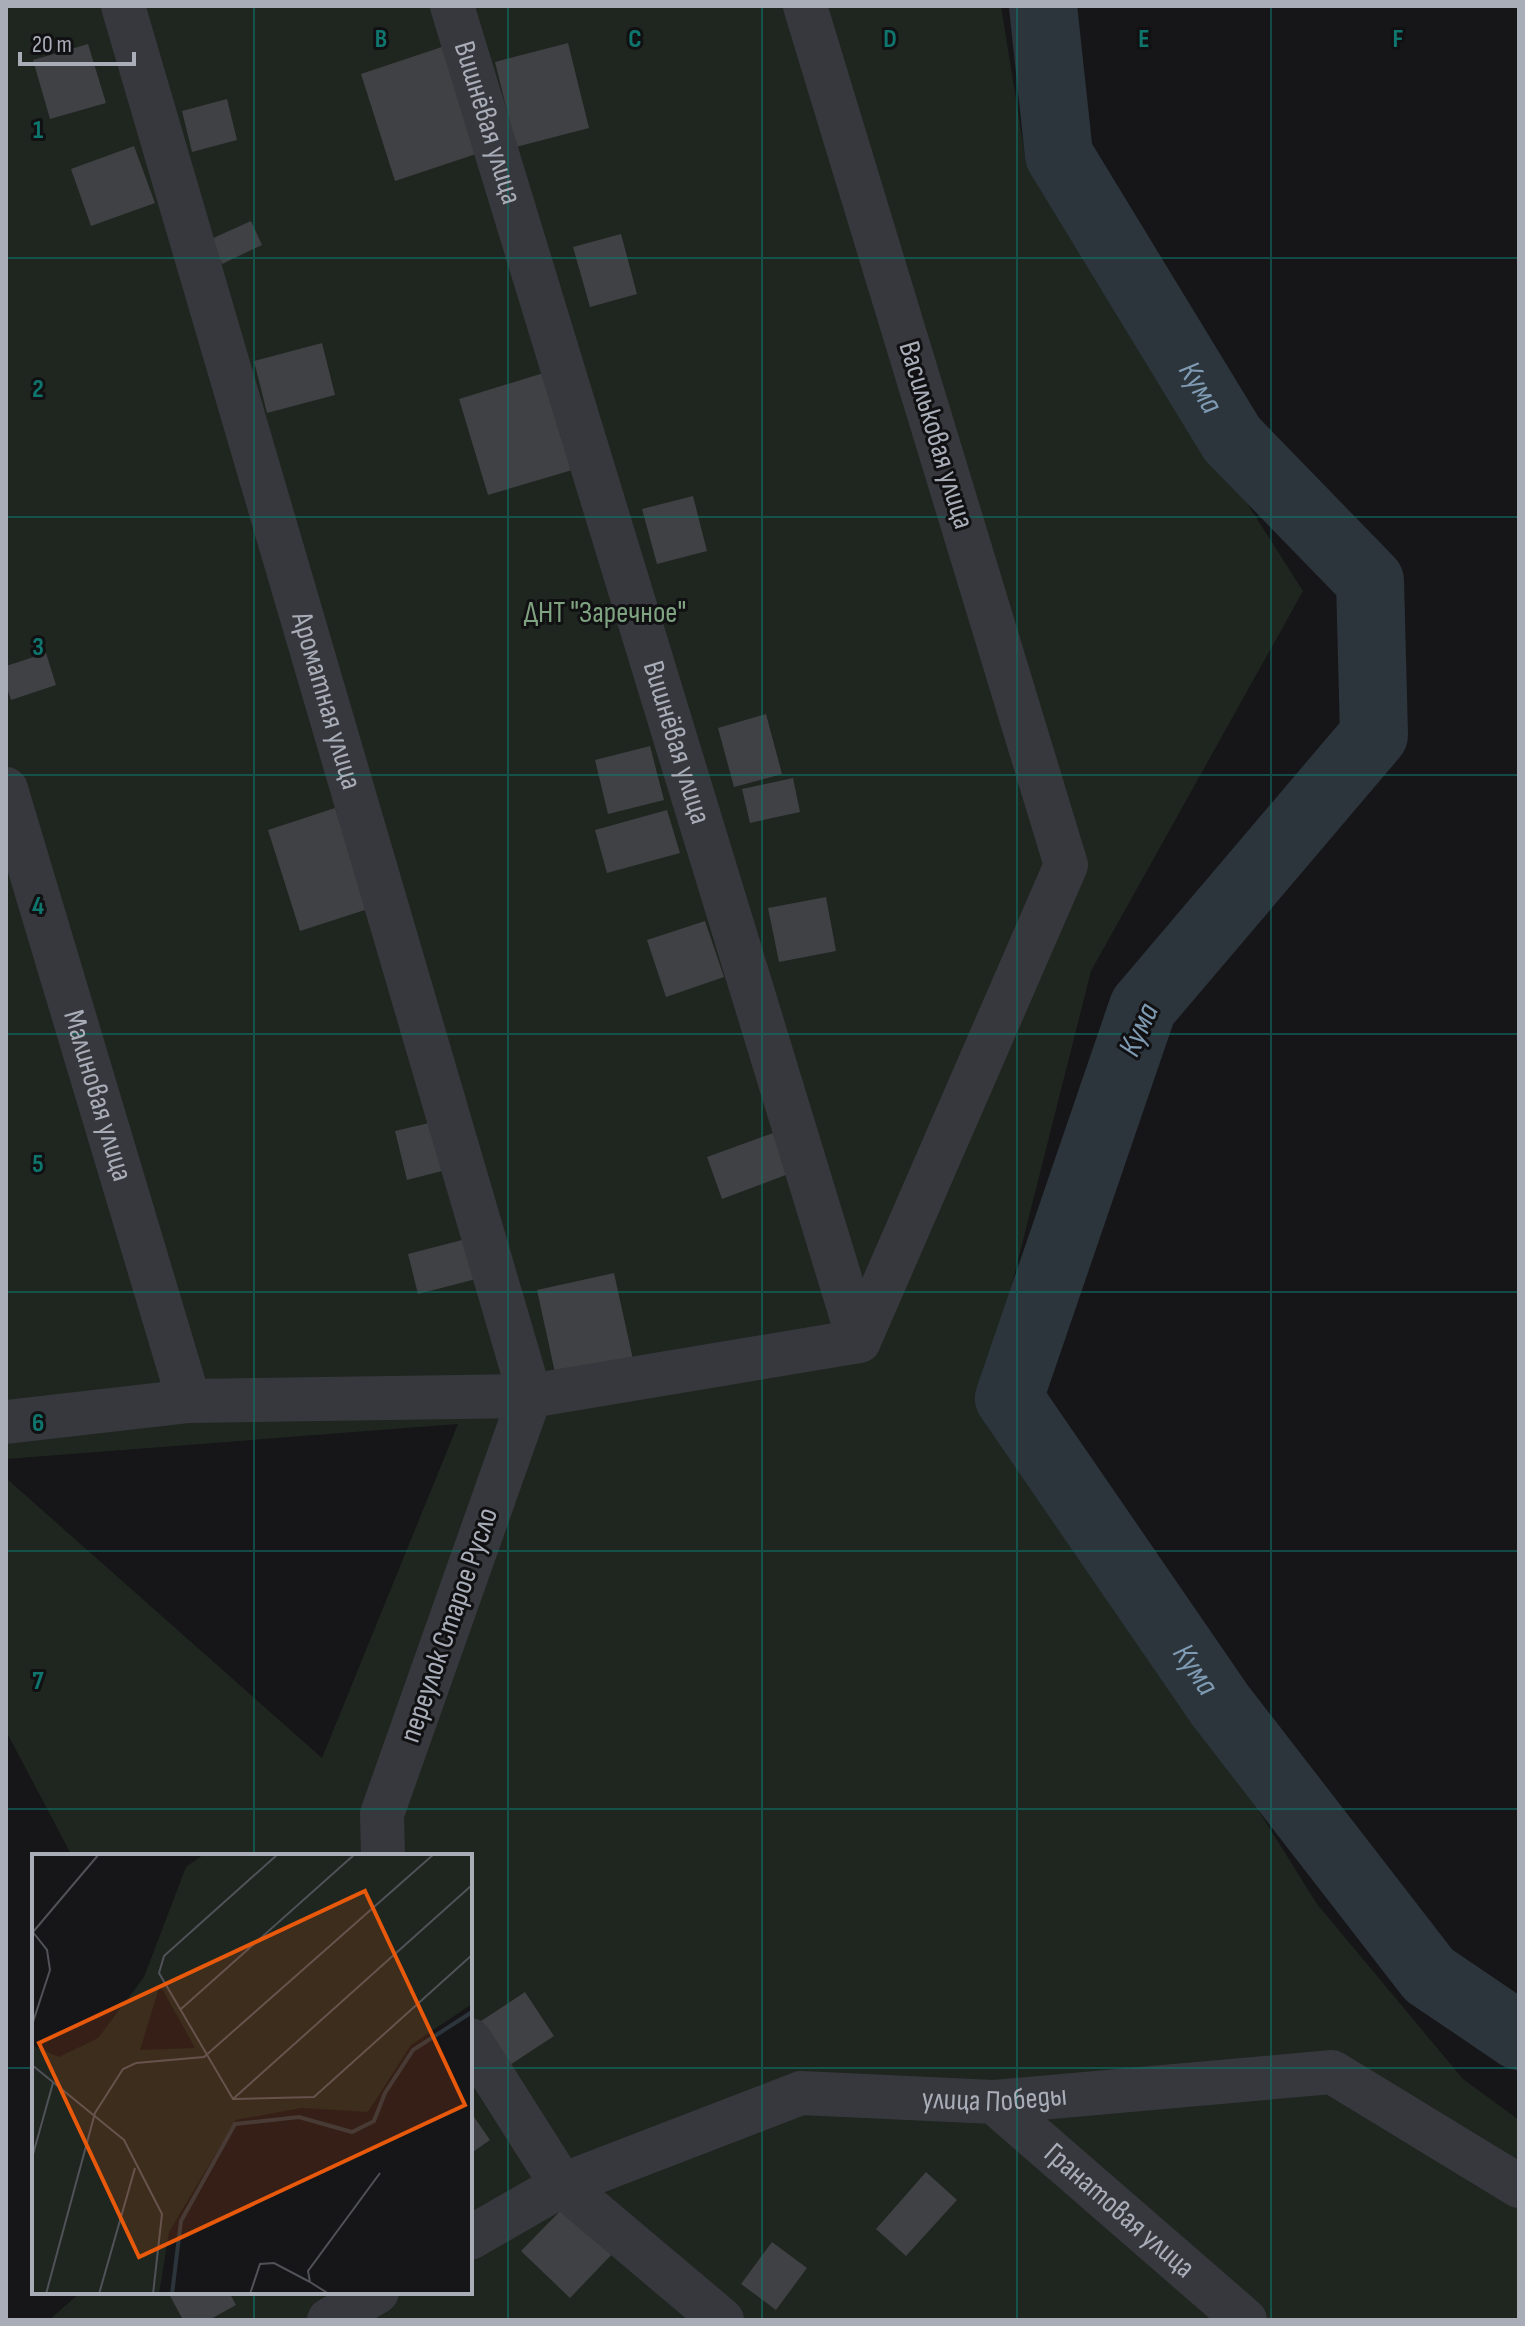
<svg xmlns="http://www.w3.org/2000/svg" width="1525" height="2326" font-family="'Sofia Sans Condensed',sans-serif">
<style>
.green{fill:#1e261f}
.lines{fill:none;stroke-linecap:round;stroke-linejoin:round}
.river{stroke:#2c353c;stroke-width:68}
.building{fill:#404145}
.minor{stroke:#37383d;stroke-width:44}
.grid{fill:none;stroke:#0f766e;stroke-width:2;stroke-opacity:0.55}
.labels{text-anchor:middle;dominant-baseline:central;stroke-width:6;stroke-linejoin:round;paint-order:stroke}
.street-label{font-size:30px;fill:#a8adb8;stroke:#111113}
.park-label{font-size:30px;fill:#7fa381;stroke:#111113}
.water-label{font-size:32px;font-style:italic;fill:#7f9bb3;stroke:#111113}
.inset-river{fill:none;stroke:#2c353c;stroke-width:4}
.inset-road{fill:none;stroke:#505258;stroke-width:2}
.view{fill:#e8590c;fill-opacity:0.15;stroke:#e8590c;stroke-width:4}
.inset-edge{fill:none;stroke:#a8adb8;stroke-width:4}
.grid-label{font-size:26px;text-anchor:middle;font-weight:bold;fill:#0f766e;stroke:#111113;stroke-width:6;stroke-linejoin:round;paint-order:stroke}
</style>
<rect width="100%" height="100%" fill="#161618"/>
<polygon class="green" points="6,6 1001,6 1025,155 1303,591 1091,971 988,1379 1317,1904 1463,2079 1519,2120 1519,2320 49,2320 81,2292 470,2292 470,1856 72,1856 6,1731 6,1478 322,1758 458,1424 6,1459"/>
<g class="lines">
<path class="river" id="s1" d="M1043 6 1059 155 1232 439 1370 581 1374 735 1143 1007 1009 1398 1220 1705 1429 1975 1519 2036"/>
</g>
<g class="building">
<polygon points="568,43 589,128 516,147 495,62"/>
<polygon points="88,44 106,103 50,119 33,60"/>
<polygon points="442,47 476,154 395,181 361,74"/>
<polygon points="227,99 237,140 192,152 182,111"/>
<polygon points="134,146 155,203 91,226 71,169"/>
<polygon points="251,221 262,245 222,264 211,239"/>
<polygon points="621,234 637,294 590,307 573,247"/>
<polygon points="322,343 335,395 267,413 254,361"/>
<polygon points="550,371 579,468 488,495 459,399"/>
<polygon points="693,496 707,551 657,564 642,509"/>
<polygon points="46,653 56,685 11,700 6,685 6,666"/>
<polygon points="766,714 782,774 734,787 718,728"/>
<polygon points="650,746 664,800 608,814 595,760"/>
<polygon points="793,778 800,812 750,823 742,789"/>
<polygon points="335,808 368,909 300,931 268,830"/>
<polygon points="667,810 680,853 607,873 595,830"/>
<polygon points="826,897 836,951 779,962 768,908"/>
<polygon points="705,921 724,977 666,997 647,940"/>
<polygon points="429,1123 442,1171 407,1180 395,1131"/>
<polygon points="776,1132 791,1173 722,1199 707,1157"/>
<polygon points="466,1239 476,1279 418,1294 408,1254"/>
<polygon points="614,1273 634,1364 557,1382 537,1290"/>
<polygon points="525,1992 554,2036 507,2067 478,2023"/>
<polygon points="470,2111 490,2140 470,2154"/>
<polygon points="926,2172 957,2200 906,2256 876,2229"/>
<polygon points="569,2202 617,2249 570,2298 521,2251"/>
<polygon points="772,2242 807,2268 776,2310 741,2284"/>
<polygon points="168,2292 229,2292 236,2305 209,2320 183,2320"/>
</g>
<g class="lines">
<g class="minor">
<path id="s2" d="M123 6 530 1396 382 1814 383 1856"/>
<path id="s3" d="M452 6 859 1341"/>
<path id="s4" d="M6 789 189 1401"/>
<polyline points="6,1422 189,1401 530,1396 859,1341 1066,865 805,6"/>
<polyline points="470,2040 562,2185 722,2320"/>
<path id="s5" d="M994 2102 1245 2320"/>
<path id="s6" d="M470 2238 562 2185 801 2093 994 2102 1332 2072 1519 2186"/>
<polyline points="329,2320 377,2292"/>
</g>
</g>
<path class="grid" d="M254 6V1856M508 6V2320M762 6V2320M1017 6V2320M1271 6V2320M6 258H1519M6 517H1519M6 775H1519M6 1034H1519M6 1292H1519M6 1551H1519M6 1809H1519M6 2068H34M470 2068H1519M254 2292V2320"/>
<g class="labels">
<g class="street-label">
<text stroke="none"><textPath href="#s3" startOffset="122">Вишнёвая улица</textPath></text>
<text transform="translate(936 435) rotate(73)">Васильковая улица</text>
<text stroke="none"><textPath href="#s2" startOffset="724">Ароматная улица</textPath></text>
<text stroke="none"><textPath href="#s3" startOffset="770">Вишнёвая улица</textPath></text>
<text stroke="none"><textPath href="#s4" startOffset="320">Малиновая улица</textPath></text>
<text transform="translate(449 1625) rotate(-71)">переулок Старое Русло</text>
<text stroke="none"><textPath href="#s6" startOffset="556">улица Победы</textPath></text>
<text stroke="none"><textPath href="#s5" startOffset="166">Гранатовая улица</textPath></text>
</g>
<g class="park-label">
<text x="605" y="613">ДНТ "Заречное"</text>
</g>
<g class="water-label">
<text stroke="none"><textPath href="#s1" startOffset="422">Кума</textPath></text>
<text transform="translate(1139 1030) rotate(-66)">Кума</text>
<text stroke="none"><textPath href="#s1" startOffset="1934">Кума</textPath></text>
</g>
</g>
<g transform="translate(32 1854)">
<rect width="440" height="440" fill="#161618"/>
<path d="M172 0H440V150L379 191 336 258 269 254 204 266 137 378 127 440H0V191L27 203 66 184 112 123 154 13ZM128 131 163 194H162L108 196Z" fill="#1e261f" fill-rule="evenodd"/>
<path class="inset-river" d="M140 440 149 367 203 270 267 263 320 278 342 267 353 239 381 196 440 158"/>
<path class="inset-road" d="M246 0 132 102 127 119 201 245 282 243 440 101M0 77 15 96 18 116 0 171M1 78 67 0M149 155 323 0M0 211 92 286 130 360 121 440M201 245 440 31M0 304 21 229M14 440 63 259 91 215 104 209 172 203 402 0M67 440 103 314M218 440 228 410 242 409 278 428M297 440 278 428 276 417 348 319"/>
<path class="view" d="M333 37 433 251 107 403 7 189Z"/>
<rect width="440" height="440" class="inset-edge"/>
</g>
<g class="grid-label">
<text x="381" y="47">B</text>
<text x="635" y="47">C</text>
<text x="890" y="47">D</text>
<text x="1144" y="47">E</text>
<text x="1398" y="47">F</text>
<text x="38" y="138">1</text>
<text x="38" y="397">2</text>
<text x="38" y="655">3</text>
<text x="38" y="914">4</text>
<text x="38" y="1172">5</text>
<text x="38" y="1431">6</text>
<text x="38" y="1689">7</text>
</g>
<rect width="1525" height="2326" fill="none" stroke="#a8adb8" stroke-width="16"/>
<path d="M20 52v12h114v-12" fill="none" stroke="#a8adb8" stroke-width="4"/>
<text x="32" y="52" font-size="24" fill="#a8adb8" stroke="#111113" stroke-width="6" paint-order="stroke">20 m</text>
</svg>
